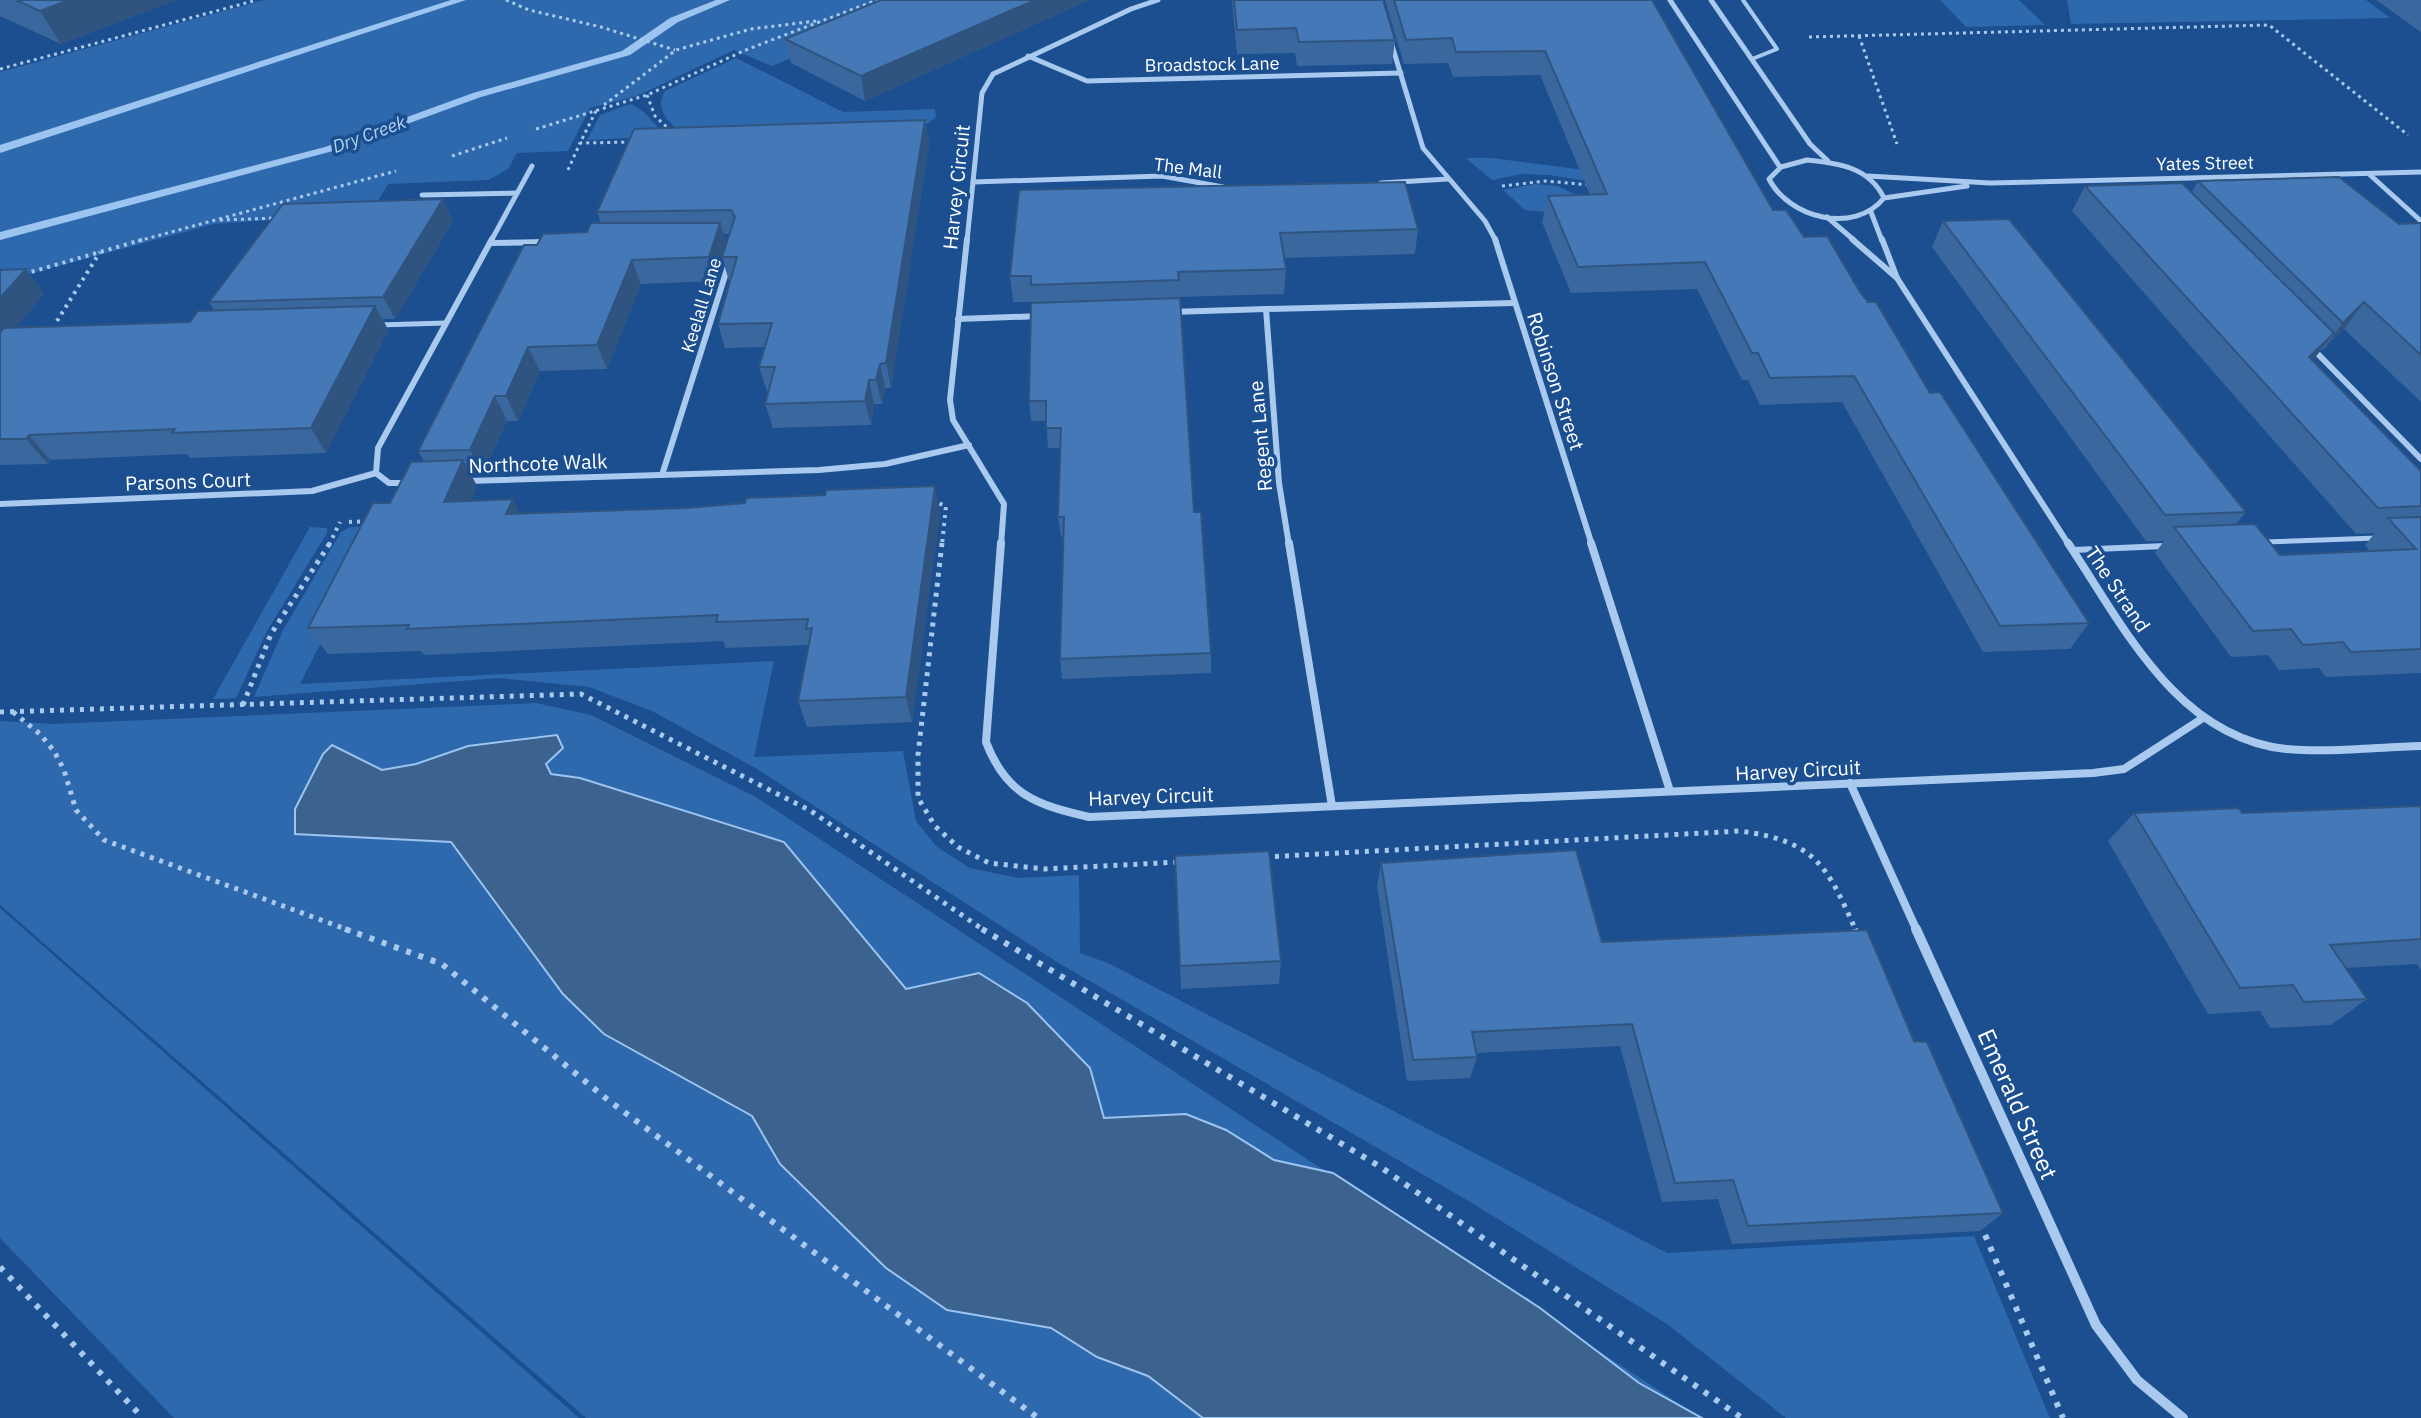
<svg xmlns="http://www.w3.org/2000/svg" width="2421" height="1418" font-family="'IBM Plex Sans',sans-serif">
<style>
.green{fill:#2e69ad}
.water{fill:#3c6290;stroke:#9cc4f0;stroke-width:2}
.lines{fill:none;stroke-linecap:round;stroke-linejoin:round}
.stream{fill:#9cc4f0;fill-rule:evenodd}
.path-far3{stroke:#a9c9ee;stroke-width:3;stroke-dasharray:3 4;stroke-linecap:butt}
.path-far2{stroke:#a9c9ee;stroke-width:4;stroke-dasharray:3 5;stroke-linecap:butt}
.path-far1{stroke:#a9c9ee;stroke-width:5;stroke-dasharray:4 6;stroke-linecap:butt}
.path{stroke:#a9c9ee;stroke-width:6;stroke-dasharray:5 8;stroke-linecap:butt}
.service-far2{stroke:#a9c9ee;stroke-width:4}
.service-far1{stroke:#a9c9ee;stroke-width:5}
.service{stroke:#a9c9ee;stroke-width:6}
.minor-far3{stroke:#a9c9ee;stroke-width:5}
.minor-far2{stroke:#a9c9ee;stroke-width:6}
.minor-far1{stroke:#a9c9ee;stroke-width:8}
.minor{stroke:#a9c9ee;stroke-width:10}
.wall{fill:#3a679d;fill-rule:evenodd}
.shaded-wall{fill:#305480}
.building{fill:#4478b7;stroke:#305480;stroke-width:2}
.labels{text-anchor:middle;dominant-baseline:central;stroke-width:7;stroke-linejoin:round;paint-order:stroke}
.far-street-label{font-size:18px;fill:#fff;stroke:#1b4f8f}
.far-water-label{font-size:18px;font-style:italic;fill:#b5d3f5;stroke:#1b4f8f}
.street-label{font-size:20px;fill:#fff;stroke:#1b4f8f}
.near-street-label{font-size:24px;fill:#fff;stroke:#1b4f8f}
</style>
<rect width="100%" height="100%" fill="#1b4f8f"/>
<g class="green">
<polygon points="264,0 930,0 772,66 734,50 637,96 590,108 568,151 517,153 508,169 488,180 388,184 371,213 214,224 0,282 0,72"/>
<polygon points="1940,0 2019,0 2045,25 1966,27"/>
<polygon points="2067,0 2366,0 2390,18 2071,24"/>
<path d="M736 58 843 112 935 109 936 117 915 133 676 128C664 118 656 106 665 91Z"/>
<path d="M630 104C646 109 654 126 668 136L587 140 600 115Z"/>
<polygon points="1466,158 1492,158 1577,169 1725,166 1599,183 1549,175 1522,174 1492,180"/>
<polygon points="1535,184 1558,186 1603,208 1643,221 1525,210 1503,190"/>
<polygon points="310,527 327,528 327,533 267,631 236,698 213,699"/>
<polygon points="350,527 380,527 300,684 774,661 754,757 903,751 916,821 937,847 970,868 1018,878 1079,875 1080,953 1110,964 1667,1253 1974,1236 2050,1418 1786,1418 1667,1324 1472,1203 1057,962 757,769 652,711 589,687 499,678 254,697 283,630 341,532"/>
<polygon points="536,703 591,715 756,797 1701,1418 586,1418 0,905 0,721 53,724"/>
<polygon points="0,908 579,1418 174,1418 0,1238"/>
</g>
<polygon class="water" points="557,735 563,748 546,764 551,774 580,778 784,842 906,989 979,973 1027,1003 1090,1068 1104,1118 1186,1114 1226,1130 1274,1160 1333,1173 1540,1308 1639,1383 1702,1418 1203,1418 1148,1376 1097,1357 1051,1328 947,1310 886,1268 780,1164 752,1116 604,1034 563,994 451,842 295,834 295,809 323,754 332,745 382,770 416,764 468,746"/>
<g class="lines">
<g class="stream">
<polygon points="451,0 466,0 0,153 0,145"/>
<polygon points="716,0 730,0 678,22 630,55 481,97 333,151 0,240 0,232 325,147 473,93 622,51 670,18"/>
</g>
<g class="path-far3">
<polyline points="506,0 529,10 601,27 675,50"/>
<polyline points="1859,36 1897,144"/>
<polyline points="1809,37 2269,25 2408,135"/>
<polyline points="0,69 257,0"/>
<polyline points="647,95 655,116 672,132"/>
<polyline points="604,105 676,50 751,29 816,21"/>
<polyline points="596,111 580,143 634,142"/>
<polyline points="536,129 647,95 748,49 877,0"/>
<polyline points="452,156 507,138"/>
<polyline points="568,170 580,143"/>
<polyline points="1502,186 1546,181 1591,185"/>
<polyline points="220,220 278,218"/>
<polyline points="138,241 396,171"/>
</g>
<g class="path-far2">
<polyline points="24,274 145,239"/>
<polyline points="57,321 100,252"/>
<polyline points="932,501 946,506 942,545"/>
<polyline points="349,522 371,521"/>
<polyline points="329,545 340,522"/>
</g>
<g class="path-far1">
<polyline points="942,543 918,755 918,798 935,826 958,847 989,863 1045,869 1179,862"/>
<polyline points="243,705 271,634 330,543"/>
<polyline points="0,712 581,694 811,811 985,931"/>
<polyline points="13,712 40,734 54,751 64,770 76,810 104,840 351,931"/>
<path d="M1265 857 1740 831C1815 841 1827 865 1856 931"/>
</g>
<g class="path">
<polyline points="345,929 442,964 608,1100 1038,1418"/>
<polyline points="982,929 1379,1166 1742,1418"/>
<polyline points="1855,929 1857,934"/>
<polyline points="1980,1223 2063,1418"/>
<polyline points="0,1267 143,1418"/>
</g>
<polyline class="service-far2" points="1743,0 1777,49 1752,59"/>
<g class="service-far1">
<polyline points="378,325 446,323"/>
<polyline points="2265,542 2377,538"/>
</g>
<polyline class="service" points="2073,550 2165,546"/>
<g class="minor-far3">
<polyline points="1670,0 1780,167"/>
<polyline points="1711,0 1810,144 1828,161"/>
<polyline points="1391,42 1423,148 1485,221 1496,241"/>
<polyline points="1028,56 1087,81 1401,73"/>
<path d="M1807 160C1838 163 1869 167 1884 198 1854 235 1789 218 1769 179L1781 167Z"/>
<polyline points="2369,174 2421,221"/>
<polyline points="1868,176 1990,183 2421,172"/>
<polyline points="973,182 1162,176 1223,187"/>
<polyline points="1381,183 1448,179"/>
<polyline points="422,195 517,193"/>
<polyline points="1884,198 1967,186"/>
<polyline points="1871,212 1882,241"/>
<polyline points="1827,217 1855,241"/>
<polyline points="491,241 532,166"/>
<polyline points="967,241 982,93 993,74 1131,9 1158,0"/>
</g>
<g class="minor-far2">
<polyline points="967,239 950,400 953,420 1004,504 1001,545"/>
<polyline points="1495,239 1592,545"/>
<polyline points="1852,239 1897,278"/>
<polyline points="1882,239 1897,278 2069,545"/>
<polyline points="492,243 547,242"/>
<polyline points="1171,312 1266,309"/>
<polyline points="958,319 1041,316"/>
<polyline points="2312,348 2421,459"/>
<polyline points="662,475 729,263"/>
<polyline points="467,481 819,470 885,464 969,445"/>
<polyline points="409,483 389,483 376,473 378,448 492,239"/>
<polyline points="0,504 312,491 376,473"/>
<polyline points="1289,545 1279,483 1266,309 1515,303"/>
</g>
<g class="minor-far1">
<path d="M1001 543 986 742C1006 795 1037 805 1089 817L2093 773 2124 769 2203 718"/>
<polyline points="1289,543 1332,806"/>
<polyline points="1591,543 1670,791"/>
<path d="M2068 543C2123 625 2176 737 2286 749 2328 753 2378 747 2421 746"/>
<polyline points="1850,783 1917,931"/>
</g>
<polyline class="minor" points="1916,929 2096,1325 2137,1380 2183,1418"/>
</g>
<g class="wall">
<polygon points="0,0 176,0 61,44 0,16"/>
<polygon points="881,0 1089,0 865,101 791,63 785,39"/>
<polygon points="1232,0 1383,0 1395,40 1392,64 1297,66 1295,53 1237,54"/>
<polygon points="1385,0 1652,0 1773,210 1804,237 1860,292 2089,623 2070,649 1983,652 1842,402 1760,405 1748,380 1742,380 1697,289 1571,293 1542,222 1548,196 1590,195 1540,75 1453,77 1448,63 1404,64"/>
<polygon points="2376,0 2421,0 2421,32"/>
<path d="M925 120 929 143 891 388H885L882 404H874L871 425 773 428 765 404 768 391H767L759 367 765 347 725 348 718 324 729 281 723 261 716 281 641 284 607 369 540 371 518 421H507L483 474 471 475 477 486 471 500 521 514 940 512 912 722 807 727 798 701 808 645 726 648 723 641 424 655 421 651 328 654 308 628 390 503 424 461 418 451 537 245 587 232 601 223 597 212ZM723 234H730L726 243Z"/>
<polygon points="2198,181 2399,224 2421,223 2421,402 2344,329 2323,350 2322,349 2313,360 2421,471 2421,673 2326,677 2319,668 2279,670 2268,655 2231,657 2155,553 2164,541 2146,541 1932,247 1943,221 2246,512 2236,524 2280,555 2370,551 2365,545 2375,533 2356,534 2072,211 2085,186 2192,192"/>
<polygon points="1019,190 1418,229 1415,254 1284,258 1286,269 1284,294 1179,297 1194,512 1211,653 1211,673 1062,679 1060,659 1063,537 1061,537 1058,517 1060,448 1048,448 1046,421 1031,421 1029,401 1033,302 1013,302 1010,276"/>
<polygon points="453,221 395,319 383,319 388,330 326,453 190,458 187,454 50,460 48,464 0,465 0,270 26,269 44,294 15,328 190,322 214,310 209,302"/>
<polygon points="2421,806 2421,970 2417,964 2346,968 2367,999 2331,1025 2270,1028 2260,1011 2208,1014 2108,841 2134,813 2242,813"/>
<polygon points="1175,856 1281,961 1279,984 1181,989"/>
<polygon points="1381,863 1602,942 1914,1041 2003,1213 1980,1231 1732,1244 1718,1199 1662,1202 1620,1046 1477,1053 1477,1057 1470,1078 1407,1081 1377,886"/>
</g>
<g class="shaded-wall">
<polygon points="69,0 176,0 61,44 40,11"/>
<polygon points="1035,0 1089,0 865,101 861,76"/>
<polygon points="925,120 929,143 891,388 886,363"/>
<polygon points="443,199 453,221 395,319 383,297"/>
<polygon points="720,223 727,246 722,257 723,261 716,281 709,257"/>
<polygon points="632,260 641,284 607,369 597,345"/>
<polygon points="26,269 44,294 1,344 0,365 0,298"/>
<polygon points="2364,302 2344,329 2323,350 2343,323"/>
<polygon points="375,306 388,330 326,453 311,428"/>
<polygon points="2334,333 2314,359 2290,383 2309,357"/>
<polygon points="528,347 540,371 518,421 506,396"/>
<polygon points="880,364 885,388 882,404 876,380"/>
<polygon points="869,380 874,404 871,425 865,401"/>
<polygon points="495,396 507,421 483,474 470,450"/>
<polygon points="29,435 50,460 48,464 26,439"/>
<polygon points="463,460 477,486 459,528 444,502"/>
<polygon points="935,486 940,512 912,722 906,697"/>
<polygon points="513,499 526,525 506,514"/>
</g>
<g class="building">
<polygon points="16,0 69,0 40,11"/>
<polygon points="881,0 1035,0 861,76 785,39"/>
<polygon points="1234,0 1383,0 1395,40 1299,42 1296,28 1237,30"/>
<polygon points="1394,0 1652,0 1773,210 1786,210 1804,237 1827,236 1860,292 1868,302 1876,302 1930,393 1940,392 2089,623 2000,626 1854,376 1770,378 1758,353 1752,353 1705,262 1578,267 1548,196 1607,194 1545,51 1456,52 1452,38 1406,40"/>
<polygon points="925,120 886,363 880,364 876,380 869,380 865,401 765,404 775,367 759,367 772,323 718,324 737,257 722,257 735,217 731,210 597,212 634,129"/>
<polygon points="2339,177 2399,224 2421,223 2421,355 2364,302 2343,323 2198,181"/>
<polygon points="1405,182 1418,229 1280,233 1286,269 1178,272 1179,280 1031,285 1031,276 1010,276 1019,190"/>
<polygon points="2182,183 2334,333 2309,357 2421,471 2421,506 2378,508 2085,186"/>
<polygon points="443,199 383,297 209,302 283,204"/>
<polygon points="2009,219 2246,512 2165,515 1943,221"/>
<polygon points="591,223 720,223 709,257 632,260 597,345 528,347 506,396 495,396 470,450 418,451 524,245 537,245 543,234 587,232"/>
<polygon points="26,269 0,298 0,270"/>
<polygon points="1180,298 1194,512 1201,512 1211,653 1060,659 1064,517 1058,517 1061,428 1046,428 1046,401 1029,401 1031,303"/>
<polygon points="375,306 311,428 172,433 175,429 29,435 26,439 0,439 0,333 4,328 190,322 198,311"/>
<polygon points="463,460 444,502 513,499 506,514 685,508 745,503 746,498 825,495 826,490 935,486 906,697 798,701 812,628 806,629 808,619 716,622 718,615 407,629 409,625 308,628 373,503 390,503 411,462"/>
<polygon points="2421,517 2421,649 2351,652 2343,642 2303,645 2291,629 2253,631 2174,527 2255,524 2280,555 2416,549 2388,518"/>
<polygon points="2421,806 2421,939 2330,945 2367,999 2304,1002 2293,985 2240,988 2134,813 2239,808 2242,813"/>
<polygon points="1576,850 1602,942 1867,930 1914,1041 1927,1042 2003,1213 1748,1226 1733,1180 1675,1183 1632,1024 1472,1032 1477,1057 1413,1060 1381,863"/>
<polygon points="1269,851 1281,961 1180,966 1175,856"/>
</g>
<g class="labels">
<g class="far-street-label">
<text transform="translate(1212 64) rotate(-1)">Broadstock Lane</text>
<text transform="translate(2205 163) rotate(-1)">Yates Street</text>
<text transform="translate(1188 168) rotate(7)">The Mall</text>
<text transform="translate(701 305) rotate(-73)">Keelall Lane</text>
</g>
<g class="far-water-label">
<text transform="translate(369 134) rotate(-20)">Dry Creek</text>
</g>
<g class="street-label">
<text transform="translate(956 187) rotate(-84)">Harvey Circuit</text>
<text transform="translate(1556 381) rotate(72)">Robinson Street</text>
<text transform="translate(1260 436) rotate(-95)">Regent Lane</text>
<text transform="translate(538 463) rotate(-2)">Northcote Walk</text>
<text transform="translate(188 481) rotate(-2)">Parsons Court</text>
<text transform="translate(2118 589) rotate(56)">The Strand</text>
<text transform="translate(1798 770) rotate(-3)">Harvey Circuit</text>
<text transform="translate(1151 796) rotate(-2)">Harvey Circuit</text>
</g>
<g class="near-street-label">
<text transform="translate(2018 1104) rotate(66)">Emerald Street</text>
</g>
</g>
</svg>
